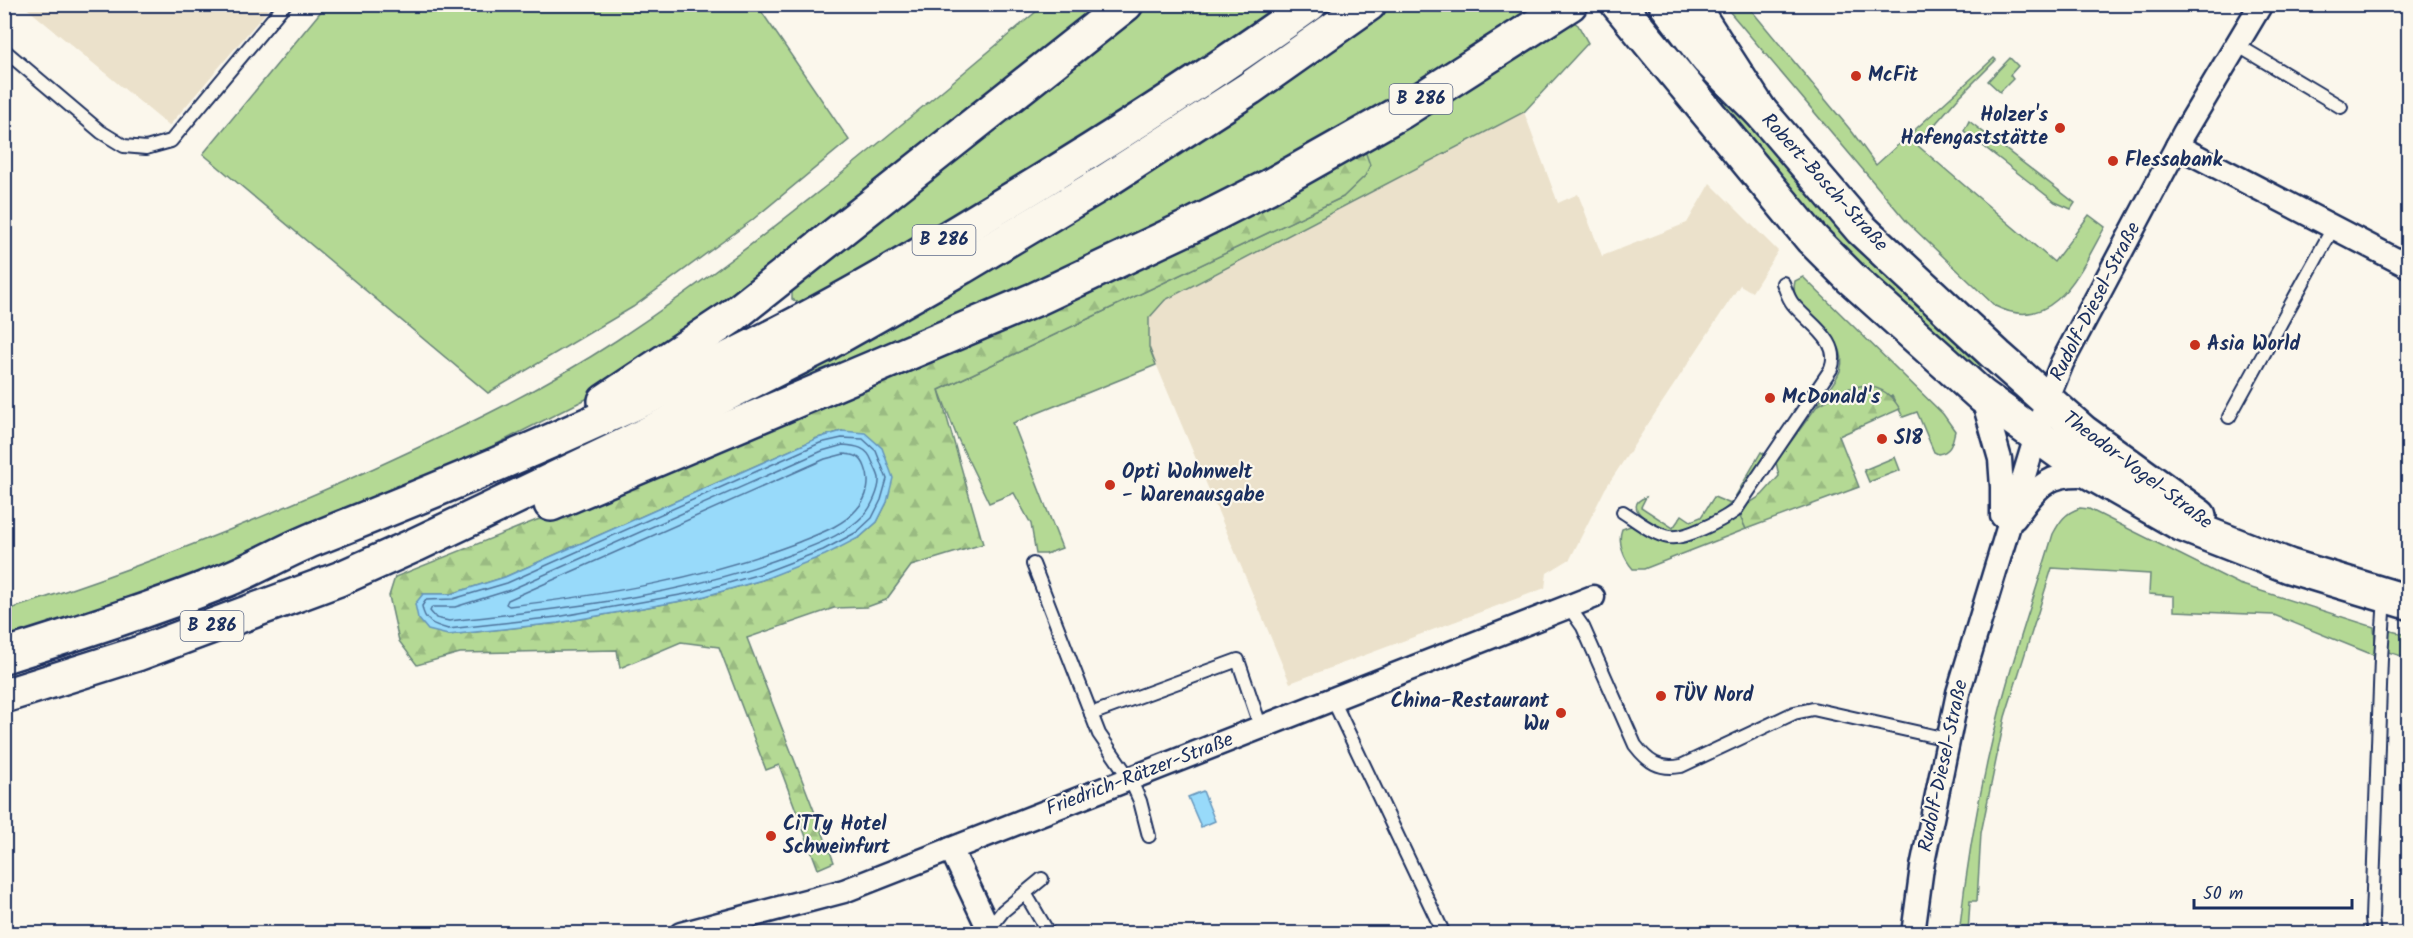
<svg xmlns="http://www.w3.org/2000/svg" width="2413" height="938" font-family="Kalam,sans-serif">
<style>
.built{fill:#ebe1cb}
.green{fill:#b4d994;stroke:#688479;stroke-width:1.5}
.forest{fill:url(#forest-firs);stroke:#688479;stroke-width:1.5;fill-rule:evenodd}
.water{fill:#98dafa;stroke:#6696bc;stroke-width:1.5}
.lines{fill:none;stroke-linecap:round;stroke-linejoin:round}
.shore{stroke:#4d739c;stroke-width:1.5}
.lane-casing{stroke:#1b2f5e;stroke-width:16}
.street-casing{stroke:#1b2f5e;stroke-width:27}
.secondary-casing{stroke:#1b2f5e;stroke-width:38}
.highway-casing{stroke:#1b2f5e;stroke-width:38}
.lane{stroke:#fbf7ec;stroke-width:12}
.street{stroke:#fbf7ec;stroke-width:22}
.secondary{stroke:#fbf7ec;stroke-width:33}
.highway{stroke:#fbf7ec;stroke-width:33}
.poi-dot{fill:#c8321e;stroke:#fbf7ec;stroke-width:2}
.labels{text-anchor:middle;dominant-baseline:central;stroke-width:4.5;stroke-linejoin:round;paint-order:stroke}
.shield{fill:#fbf7ec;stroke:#5e6b89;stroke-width:1.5}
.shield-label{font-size:18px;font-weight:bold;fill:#1b2f5e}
.poi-label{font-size:20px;font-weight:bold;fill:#1b2f5e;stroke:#fbf7ec;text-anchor:start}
.street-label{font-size:20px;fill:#1b2f5e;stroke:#fbf7ec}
</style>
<defs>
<pattern id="forest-firs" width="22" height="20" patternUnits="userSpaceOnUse" patternTransform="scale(1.5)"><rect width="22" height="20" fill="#b4d994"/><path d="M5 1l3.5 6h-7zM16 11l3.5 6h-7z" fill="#9abb82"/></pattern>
</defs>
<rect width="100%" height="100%" fill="#fbf7ec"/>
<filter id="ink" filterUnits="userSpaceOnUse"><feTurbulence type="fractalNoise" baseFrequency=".0167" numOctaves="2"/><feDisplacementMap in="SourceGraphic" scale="12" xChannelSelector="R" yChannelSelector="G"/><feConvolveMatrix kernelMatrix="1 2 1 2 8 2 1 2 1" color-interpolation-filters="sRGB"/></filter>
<g filter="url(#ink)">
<g class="built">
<polygon points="23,5 272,5 169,126"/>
<polygon points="1524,112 1558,203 1578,194 1602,256 1687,223 1710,183 1778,251 1752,292 1740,285 1605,489 1570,559 1547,573 1545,588 1290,683 1149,347 1149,318 1165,300"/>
</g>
<g class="green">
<polygon points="327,4 757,5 849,140 751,221 633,307 488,393 203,154"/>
<path d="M1044 5H1110L837 227 592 396 477 454 153 593 5 643 4 611C132 571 252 523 374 468 457 430 541 390 617 340 768 240 906 121 1044 5Z"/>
<polygon points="1147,5 1283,5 1140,103 815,299 800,304 792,299 792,289"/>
<polygon points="1394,5 1551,5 1291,164 1065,273 774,399 768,390 1078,218 1225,122"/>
<polygon points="1653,5 1983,357 1979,371 1848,254 1819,226 1647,20"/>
<path d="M1724 5H1747L1853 133 1876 165 1994 58 1996 60 1957 99 1917 145 2054 262 2089 215 2105 227C2081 269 2055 336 1995 306L1907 222Z"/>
<polygon points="1572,21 1578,25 1588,43 1524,112 1165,300 1149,318 1149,347 1156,365 1013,423 1062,548 1046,554 1036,554 1031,524 1014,493 989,503 957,437 939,390 1343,197 1364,148"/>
<polygon points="2010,58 2018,66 2010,75 2013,79 2000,92 1988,81"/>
<polygon points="1969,121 2075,203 2071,209 2055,202 1964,131"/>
<path d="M1803 277 1943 414 1955 431C1952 442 1952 452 1938 454L1934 452 1917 412 1903 417 1892 396 1830 399 1817 406C1824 395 1835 383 1840 371 1854 331 1785 315 1795 281Z"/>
<path d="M1761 452 1766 455C1740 494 1722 528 1669 532 1658 528 1618 507 1646 497L1641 507 1673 528 1682 515 1691 521 1701 517 1714 497 1731 504Z"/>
<path d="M2080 508 2089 509 2239 584 2374 627 2376 656 2274 615 2174 611V596L2149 594 2150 574 2052 568 2005 717 1981 833 1977 901H1970L1968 933 1959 934C1967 858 1981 782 2000 709 2015 650 2036 592 2053 534 2060 521 2065 513 2080 508Z"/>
<path d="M1740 516 1746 529 1644 569H1633C1624 559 1617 542 1622 529L1633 525 1668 543H1674Z"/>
<polygon points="2387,630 2408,635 2408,658 2385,651"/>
</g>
<g class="forest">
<path d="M1364 148 1370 165 1365 176 1343 197 939 390 983 544 911 566 886 600 867 607 834 608 747 638 834 862 818 869 779 765 766 770 719 647 681 642 620 668 617 650 460 653 417 665 399 641 389 596 395 577 701 454 1305 185C1326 175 1344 161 1364 148ZM842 431 887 502 877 522 860 537 762 580 698 598 558 623 448 635 423 594H451L505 577 818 438Z"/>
<path d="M1865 385C1883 389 1890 393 1900 409L1839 436 1859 487 1746 529 1740 516 1748 504 1762 495 1779 476 1776 462 1817 406 1846 389Z"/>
<polygon points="1895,457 1900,470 1869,482 1864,470"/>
</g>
<g class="water">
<polygon points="842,431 865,433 882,448 893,478 887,502 877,522 860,537 825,555 762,580 698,598 558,623 448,635 428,630 418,618 415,604 423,594 451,594 505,577 818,438"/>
<polygon points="1203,791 1215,821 1201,827 1188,797"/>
</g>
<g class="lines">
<g class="shore">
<path d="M842 438 863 439 876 451 887 479 881 500 872 518 857 532 823 550 760 574 697 592 557 617 448 629C434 625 424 622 422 606L426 600 453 599 507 583 820 443Z"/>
<path d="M843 445C856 446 867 447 872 461 874 466 878 473 879 478 880 489 871 508 864 515 845 535 817 544 792 554 683 596 565 609 449 621L436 618 430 611 432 607H455L510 590 822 451Z"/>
<path d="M844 454C855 455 861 456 865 467 871 481 868 497 857 509 842 527 815 535 794 544 703 578 606 595 509 606L506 604 508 600 825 459Z"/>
</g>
<g class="lane-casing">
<g id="lane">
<polyline points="2237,45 2341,107"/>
<polyline points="4,50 101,132 124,146 146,148 171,141 285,4"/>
<polyline points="2229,417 2333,228"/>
<path d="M1623 512C1636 520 1654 535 1669 537 1684 540 1722 520 1735 511L1831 369C1842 341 1809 324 1793 304 1788 298 1786 290 1783 283"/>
<polyline points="1033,564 1099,734 1130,779 1140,801 1149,836"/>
<path d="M1569 607 1583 627 1635 745C1648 762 1659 770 1681 766L1794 713 1813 709 1947 739"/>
<polyline points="1333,700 1444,934"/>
<polyline points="1091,714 1238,660 1261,728"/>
<polyline points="1025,893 1042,879"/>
<polyline points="989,929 1003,911 1025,893 1049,934"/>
<polyline points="2374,934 2372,919 2381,658 2385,597"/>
</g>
</g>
<g class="street-casing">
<g id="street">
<polyline points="2177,146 2408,266"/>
<polyline points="1982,396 2000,459 2002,487 2002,516"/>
<path d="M2015 518C2039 484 2050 471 2093 476"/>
<polyline points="951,849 991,934"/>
<polyline points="681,934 844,891 1593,597"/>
<polyline points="1913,934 1922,867 1958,693 2047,400 2062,363 2184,133 2261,4"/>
</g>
</g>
<g class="secondary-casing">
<g id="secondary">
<polyline points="1618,4 1811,238 1852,279 1982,396 2079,466 2181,524 2289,566 2408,602"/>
<polyline points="1666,4 1707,58 1760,111 1861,229 1997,356 2083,432 2199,516"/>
</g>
</g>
<g class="highway-casing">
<g id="highway">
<polyline points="1695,4 1700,18 1760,111"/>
<polyline points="605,401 730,318 1126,4"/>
<polyline points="551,504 1036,299 1191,226 1268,187 1401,112 1570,4"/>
<path d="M4 656C77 633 150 610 221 582 253 570 282 552 314 539 478 474 642 405 798 323 863 289 927 251 989 213 1099 147 1206 79 1310 4"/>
<polyline points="4,696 137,654 339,579 415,545 615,450 824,345 962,267 1101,184 1250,88 1369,4"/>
</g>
</g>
<use href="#lane" class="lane"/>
<use href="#street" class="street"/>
<use href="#secondary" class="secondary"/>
<use href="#highway" class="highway"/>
</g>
</g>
<g class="poi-dot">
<circle cx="1856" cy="76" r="6"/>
<circle cx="2060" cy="128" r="6"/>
<circle cx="2113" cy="161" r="6"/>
<circle cx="2195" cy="345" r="6"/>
<circle cx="1770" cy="398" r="6"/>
<circle cx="1882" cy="439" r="6"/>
<circle cx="1110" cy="485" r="6"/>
<circle cx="1661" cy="696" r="6"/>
<circle cx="1561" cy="713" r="6"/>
<circle cx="771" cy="836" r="6"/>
</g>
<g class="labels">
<g class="shield">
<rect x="1389.5" y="84" width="63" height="30" rx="4.5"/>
<rect x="912.5" y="225" width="63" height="30" rx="4.5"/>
<rect x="180.5" y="611" width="63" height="30" rx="4.5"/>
</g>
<g class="shield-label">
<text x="1421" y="99">B 286</text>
<text x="944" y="240">B 286</text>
<text x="212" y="626">B 286</text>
</g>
<g class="poi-label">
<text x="1868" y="76">McFit</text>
<text x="2048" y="116" text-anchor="end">Holzer's<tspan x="2048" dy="23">Hafengaststätte</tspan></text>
<text x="2125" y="161">Flessabank</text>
<text x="2207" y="345">Asia World</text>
<text x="1782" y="398">McDonald's</text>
<text x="1894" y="439">S18</text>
<text x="1122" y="473">Opti Wohnwelt<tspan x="1122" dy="23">- Warenausgabe</tspan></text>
<text x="1673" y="696">TÜV Nord</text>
<text x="1549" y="702" text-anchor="end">China-Restaurant<tspan x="1549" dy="23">Wu</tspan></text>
<text x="783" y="825">CiTTy Hotel<tspan x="783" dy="23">Schweinfurt</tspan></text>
</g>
<g class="street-label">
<text transform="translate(1824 183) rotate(48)">Robert-Bosch-Straße</text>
<text transform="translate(2096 302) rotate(-63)">Rudolf-Diesel-Straße</text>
<text transform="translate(2137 471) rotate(37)">Theodor-Vogel-Straße</text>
<text transform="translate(1944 766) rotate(-78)">Rudolf-Diesel-Straße</text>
<text transform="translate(1140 775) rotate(-21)">Friedrich-Rätzer-Straße</text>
</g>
</g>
<rect width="2413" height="938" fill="none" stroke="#fbf7ec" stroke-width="24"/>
<rect x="12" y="12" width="2389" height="914" fill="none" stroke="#1b2f5e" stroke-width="2" filter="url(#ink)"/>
<path d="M2194 899v9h158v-9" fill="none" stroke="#1b2f5e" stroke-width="3"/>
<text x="2203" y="899" font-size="18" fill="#1b2f5e" stroke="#fbf7ec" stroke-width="4.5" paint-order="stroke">50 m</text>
</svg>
